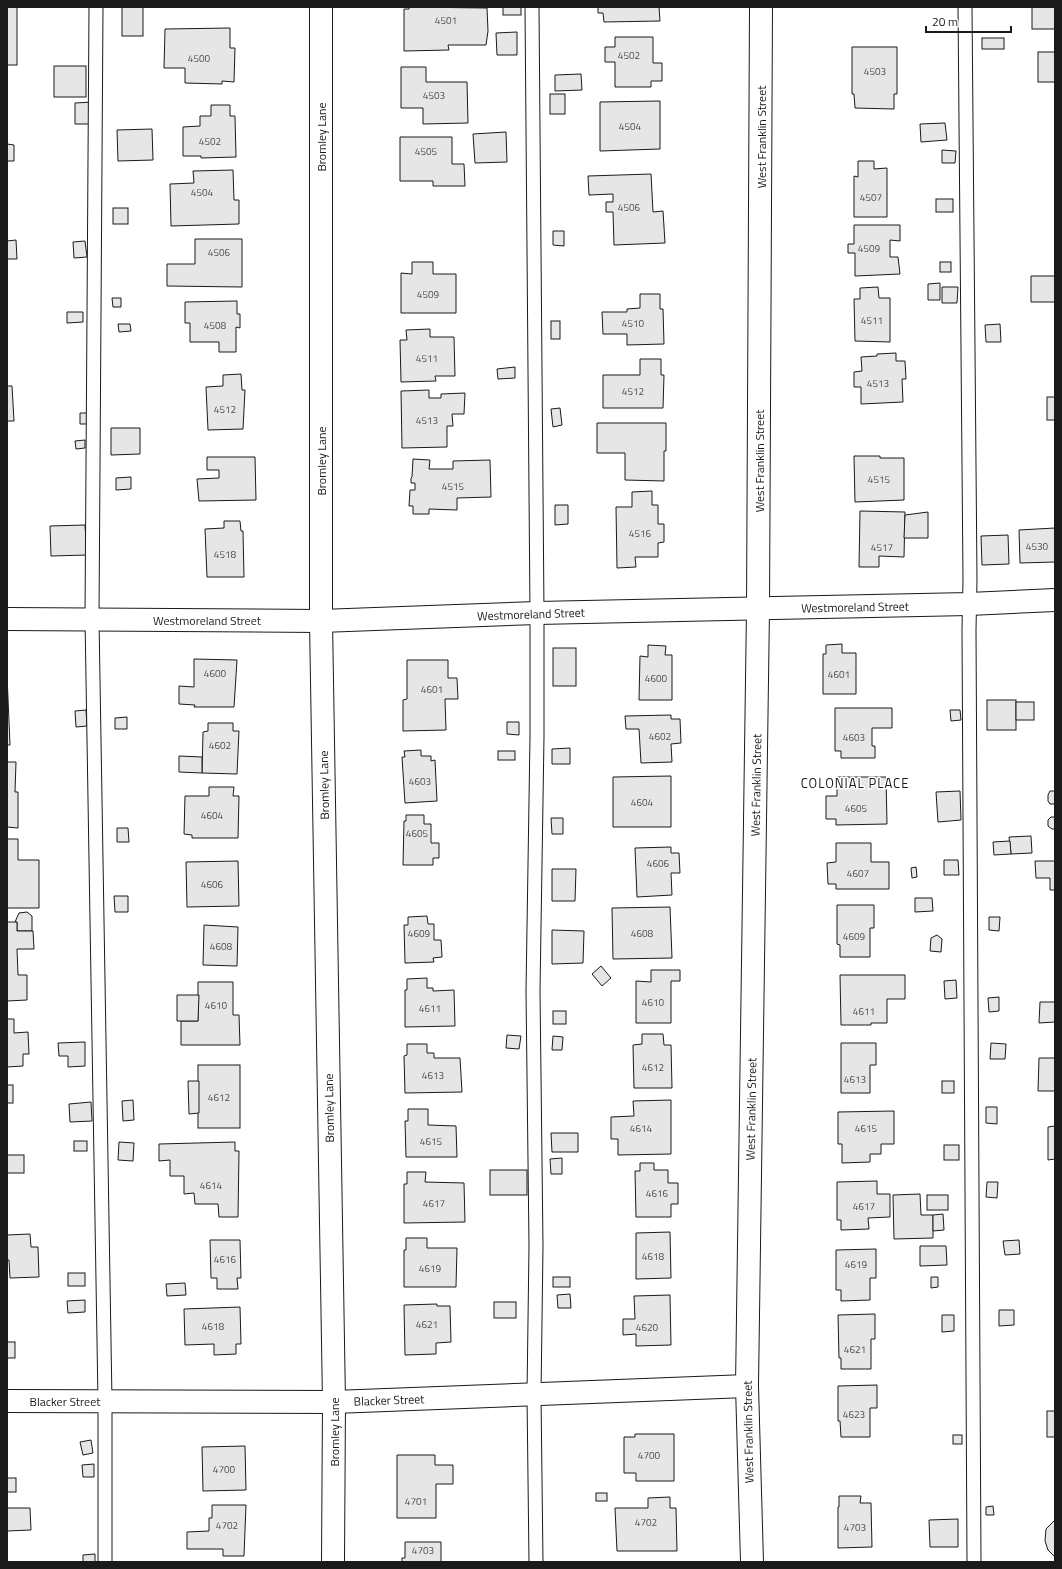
<svg xmlns="http://www.w3.org/2000/svg" width="1062" height="1569" font-family="'Titillium Web',sans-serif">
<style>
.building{fill:#e6e6e6;stroke:#1a1a1a}
.lines{fill:none;stroke-linecap:round;stroke-linejoin:round}
.service-casing{stroke:#1a1a1a;stroke-width:15}
.minor-casing{stroke:#1a1a1a;stroke-width:24}
.tertiary-casing{stroke:#1a1a1a;stroke-width:24}
.service{stroke:#fff;stroke-width:13}
.minor{stroke:#fff;stroke-width:22}
.tertiary{stroke:#fff;stroke-width:22}
.labels{text-anchor:middle;dominant-baseline:central;stroke-width:3;stroke-linejoin:round;paint-order:stroke}
.number-label{font-size:10px;fill:#4d4d4d}
.street-label{font-size:12px;fill:#1a1a1a;stroke:#fff}
.neighbourhood-label{font-size:13px;letter-spacing:1px;fill:#1a1a1a;stroke:#fff}
</style>
<rect width="100%" height="100%" fill="#fff"/>
<g class="building">
<rect x="7" y="7" width="10" height="58"/>
<rect x="122" y="7" width="21" height="29"/>
<polygon points="409,7 487,8 488,31 486,45 448,45 449,50 404,51 404,9 409,9"/>
<rect x="503" y="7" width="18" height="8"/>
<polygon points="598,7 659,7 660,21 604,22 603,13 598,13"/>
<rect x="1032" y="7" width="23" height="22"/>
<polygon points="230,28 230,48 235,48 234,82 222,81 222,84 185,83 185,68 164,68 165,29"/>
<polygon points="517,32 517,55 497,55 496,33"/>
<polygon points="615,37 653,37 653,63 662,63 662,81 651,81 651,87 615,87 615,62 605,62 605,47 615,47"/>
<rect x="982" y="38" width="22" height="11"/>
<polygon points="852,47 897,47 897,94 894,94 894,109 855,108 854,94 852,94"/>
<rect x="1038" y="52" width="17" height="30"/>
<rect x="54" y="66" width="32" height="31"/>
<polygon points="401,67 426,67 426,82 467,82 468,123 423,124 423,108 401,108"/>
<polygon points="581,74 582,90 555,91 555,75"/>
<rect x="550" y="94" width="15" height="20"/>
<polygon points="660,101 660,149 600,151 600,102"/>
<polygon points="93,102 93,124 75,124 75,103"/>
<polygon points="211,105 230,105 230,116 235,116 236,157 201,158 201,156 183,156 183,127 200,126 200,116 211,116"/>
<polygon points="945,123 947,140 921,142 920,124"/>
<polygon points="152,129 153,160 118,161 117,130"/>
<polygon points="506,132 507,162 475,163 473,134"/>
<polygon points="400,137 452,137 452,164 464,164 465,186 433,186 433,181 400,181"/>
<polygon points="7,144 14,145 14,161 7,161"/>
<polygon points="942,150 956,151 955,163 942,163"/>
<polygon points="858,161 874,161 874,169 887,168 887,217 854,217 854,176 858,177"/>
<polygon points="233,170 234,200 239,200 239,224 171,226 170,184 194,183 193,171"/>
<polygon points="651,174 653,212 663,211 665,243 614,245 613,212 606,212 606,202 613,202 613,194 589,195 588,176"/>
<rect x="936" y="199" width="17" height="13"/>
<rect x="113" y="208" width="15" height="16"/>
<polygon points="854,225 900,225 900,241 890,240 890,257 898,257 900,274 855,276 855,253 848,253 848,244 854,244"/>
<polygon points="553,231 564,231 564,246 553,245"/>
<polygon points="195,239 242,239 242,287 167,286 167,264 195,264"/>
<polygon points="16,240 17,259 7,259 7,241"/>
<polygon points="85,241 87,257 74,258 73,242"/>
<polygon points="1055,252 1055,302 1031,302 1031,276 1055,276"/>
<polygon points="412,262 433,262 433,274 456,274 456,313 401,313 401,273 412,274"/>
<rect x="940" y="262" width="11" height="10"/>
<polygon points="940,283 940,300 928,300 928,284"/>
<polygon points="878,287 879,298 890,298 890,342 855,341 854,299 860,299 860,288"/>
<polygon points="942,287 958,287 957,303 942,303"/>
<polygon points="640,294 660,294 660,309 663,309 664,344 627,345 627,334 603,334 602,312 627,312 627,309 640,308"/>
<polygon points="112,298 121,298 121,307 113,307"/>
<polygon points="237,301 237,314 240,314 240,328 236,327 236,352 219,352 219,342 190,342 190,323 185,323 185,302"/>
<polygon points="67,312 83,312 83,322 67,323"/>
<rect x="551" y="321" width="9" height="18"/>
<polygon points="118,324 130,324 131,331 119,332"/>
<polygon points="1000,324 1001,342 986,342 985,325"/>
<polygon points="430,329 430,337 454,337 455,376 435,376 436,381 401,382 400,340 407,340 406,330"/>
<polygon points="896,353 896,361 905,361 906,379 902,379 903,402 861,404 861,387 854,387 854,372 862,371 861,357 877,356 877,354"/>
<polygon points="640,359 661,359 661,375 664,375 663,408 603,408 603,375 640,375"/>
<polygon points="515,367 515,378 498,379 497,369"/>
<polygon points="241,374 242,390 245,390 243,429 208,430 206,387 223,386 223,375"/>
<polygon points="7,386 12,386 14,421 7,421"/>
<polygon points="429,390 429,398 441,398 441,394 465,393 464,414 452,414 453,426 447,426 447,447 402,448 401,391"/>
<rect x="1047" y="397" width="8" height="23"/>
<polygon points="560,408 562,425 553,427 551,409"/>
<polygon points="80,413 89,413 88,424 80,424"/>
<polygon points="597,423 666,423 666,451 664,451 664,481 625,480 625,453 597,453"/>
<polygon points="111,428 140,428 140,454 111,455"/>
<polygon points="85,440 85,448 76,449 75,441"/>
<polygon points="854,456 880,456 880,458 904,458 904,500 855,502"/>
<polygon points="207,457 255,457 256,500 199,501 197,479 219,478 219,470 207,470"/>
<polygon points="413,459 430,460 429,469 453,469 453,461 490,460 491,497 457,498 457,510 429,509 429,514 413,514 413,506 409,506 410,490 415,490 415,483 411,483 411,478 412,477"/>
<polygon points="131,477 131,489 116,490 116,478"/>
<polygon points="652,491 652,505 658,505 658,524 664,524 664,542 658,543 658,557 635,557 636,567 617,568 616,507 632,507 632,492"/>
<polygon points="555,505 568,505 568,524 555,525"/>
<polygon points="860,511 905,512 904,557 879,556 879,567 859,567"/>
<polygon points="928,512 928,538 904,538 905,515"/>
<polygon points="224,521 240,521 241,531 243,531 244,577 207,577 205,529 224,528"/>
<polygon points="85,525 87,555 51,556 50,526"/>
<polygon points="1055,528 1055,562 1020,563 1019,530"/>
<polygon points="1008,535 1009,564 982,565 981,536"/>
<polygon points="842,644 842,653 856,653 856,694 823,694 823,654 826,654 826,645"/>
<polygon points="648,645 666,646 665,655 672,655 672,700 639,700 640,656 648,657"/>
<rect x="553" y="648" width="23" height="38"/>
<polygon points="194,659 237,660 234,707 194,707 195,705 179,704 179,686 194,687"/>
<polygon points="407,660 448,660 448,678 457,678 458,699 445,699 446,730 403,731 403,700 407,699"/>
<polygon points="7,675 10,745 7,745"/>
<rect x="987" y="700" width="29" height="30"/>
<rect x="1016" y="702" width="18" height="18"/>
<polygon points="835,708 892,708 892,728 872,728 872,746 875,746 875,758 841,758 841,751 835,751"/>
<polygon points="86,710 87,726 76,727 75,711"/>
<polygon points="950,710 960,710 961,720 951,721"/>
<polygon points="671,715 671,719 680,719 681,743 671,744 672,762 641,763 639,729 626,729 625,716"/>
<polygon points="127,717 127,729 115,729 115,718"/>
<polygon points="507,722 519,722 519,735 507,734"/>
<polygon points="208,723 233,723 233,731 239,731 237,774 202,773 203,732 208,731"/>
<polygon points="570,748 570,764 552,764 552,749"/>
<polygon points="421,750 421,756 431,756 431,761 435,760 437,801 405,803 402,757 405,757 404,751"/>
<rect x="498" y="751" width="17" height="9"/>
<polygon points="179,756 202,757 202,773 179,772"/>
<polygon points="7,762 16,762 15,792 18,792 18,828 7,827"/>
<polygon points="671,776 671,827 613,827 613,777"/>
<polygon points="837,777 886,777 887,824 836,825 836,819 826,819 826,796 837,796"/>
<polygon points="209,787 234,787 233,796 239,796 238,838 192,838 192,835 184,834 185,796 209,796"/>
<polygon points="960,791 961,820 938,822 936,792"/>
<polygon points="1050,791 1055,791 1055,804 1050,804 1048,801 1048,795"/>
<polygon points="406,815 424,815 424,824 431,824 431,843 439,843 439,858 433,858 433,865 403,865 404,821 406,821"/>
<polygon points="1051,817 1055,817 1055,829 1052,829 1048,826 1048,820"/>
<polygon points="551,818 563,818 563,834 552,834"/>
<polygon points="117,828 128,828 129,842 117,842"/>
<polygon points="1031,836 1032,853 1011,854 1009,837"/>
<polygon points="7,839 18,839 18,860 39,860 39,908 7,908"/>
<polygon points="1010,841 1011,854 994,855 993,842"/>
<polygon points="836,843 871,843 871,862 889,862 889,889 836,889 836,884 828,884 827,863 836,862"/>
<polygon points="671,847 671,853 679,853 680,873 671,873 672,895 637,897 635,848"/>
<polygon points="944,860 958,860 959,875 944,875"/>
<polygon points="238,861 239,906 187,907 186,862"/>
<polygon points="1035,861 1055,861 1055,890 1050,890 1050,878 1036,878"/>
<polygon points="916,867 917,877 912,878 911,868"/>
<polygon points="552,869 576,869 575,901 552,901"/>
<polygon points="114,896 128,896 128,912 115,912"/>
<polygon points="915,898 932,898 933,911 915,912"/>
<polygon points="837,905 874,905 874,928 870,928 870,957 840,957 840,945 837,944"/>
<polygon points="670,907 672,958 613,959 612,908"/>
<polygon points="27,912 32,916 32,931 17,931 17,922 15,922 19,913"/>
<polygon points="427,916 428,924 434,924 434,940 441,940 442,957 433,958 434,962 405,963 404,925 408,925 408,917"/>
<polygon points="989,917 1000,917 999,931 989,930"/>
<polygon points="7,922 17,922 17,931 33,931 34,949 17,949 18,975 27,975 27,1000 7,1001"/>
<polygon points="204,925 238,927 237,966 203,965"/>
<polygon points="552,930 584,931 583,963 552,964"/>
<polygon points="937,935 942,939 941,952 930,951 931,938"/>
<polygon points="601,966 611,978 602,986 592,974"/>
<polygon points="651,970 680,970 680,981 671,981 671,1023 636,1023 636,981 651,982"/>
<polygon points="840,975 905,975 905,999 887,999 887,1023 871,1023 871,1025 841,1025"/>
<polygon points="427,978 427,988 433,988 433,991 454,990 455,1026 405,1027 405,990 407,990 407,979"/>
<polygon points="956,980 957,998 945,999 944,981"/>
<polygon points="198,982 233,982 233,1015 239,1015 240,1045 181,1045 181,1021 198,1021"/>
<polygon points="177,995 199,995 198,1021 177,1021"/>
<polygon points="999,997 999,1011 989,1012 988,998"/>
<polygon points="1040,1002 1055,1002 1055,1022 1039,1023"/>
<rect x="553" y="1011" width="13" height="13"/>
<polygon points="7,1019 14,1019 14,1033 28,1032 29,1054 23,1054 23,1066 7,1067"/>
<polygon points="642,1034 663,1034 664,1045 671,1045 672,1088 634,1088 633,1045 642,1044"/>
<polygon points="507,1035 521,1036 519,1049 506,1048"/>
<polygon points="553,1036 563,1037 562,1050 552,1050"/>
<polygon points="85,1042 85,1066 68,1067 68,1056 59,1056 58,1043"/>
<polygon points="841,1043 876,1043 876,1065 870,1065 870,1093 841,1093"/>
<polygon points="991,1043 1006,1044 1005,1059 990,1059"/>
<polygon points="407,1044 427,1044 427,1053 434,1053 434,1058 460,1058 462,1092 405,1093 404,1056 407,1055"/>
<polygon points="1039,1058 1055,1058 1055,1091 1038,1091"/>
<rect x="198" y="1065" width="42" height="63"/>
<polygon points="188,1081 199,1081 199,1113 189,1114"/>
<rect x="942" y="1081" width="12" height="12"/>
<rect x="7" y="1085" width="6" height="18"/>
<polygon points="133,1100 134,1120 123,1121 122,1101"/>
<polygon points="671,1100 671,1154 618,1155 618,1139 611,1139 611,1117 634,1116 633,1101"/>
<polygon points="91,1102 92,1121 70,1122 69,1104"/>
<polygon points="986,1107 997,1107 997,1124 986,1123"/>
<polygon points="408,1109 428,1109 428,1125 456,1126 457,1157 406,1157 405,1121 408,1121"/>
<polygon points="894,1111 894,1144 881,1144 881,1154 870,1154 870,1162 842,1163 842,1144 838,1144 838,1112"/>
<polygon points="1055,1126 1055,1159 1048,1160 1048,1127"/>
<polygon points="551,1133 578,1133 578,1152 552,1152"/>
<rect x="74" y="1141" width="13" height="10"/>
<polygon points="119,1142 134,1143 133,1161 118,1160"/>
<polygon points="235,1142 235,1151 239,1151 238,1217 219,1217 218,1204 195,1204 194,1193 184,1194 184,1176 170,1176 170,1160 159,1161 159,1144"/>
<rect x="944" y="1145" width="15" height="15"/>
<rect x="7" y="1155" width="17" height="18"/>
<polygon points="562,1158 562,1174 551,1174 550,1159"/>
<polygon points="640,1163 654,1163 654,1170 668,1170 668,1183 678,1183 678,1204 671,1204 671,1217 636,1217 635,1171 640,1171"/>
<rect x="490" y="1170" width="37" height="25"/>
<polygon points="407,1172 426,1172 425,1182 464,1183 465,1222 404,1223 404,1184 407,1184"/>
<polygon points="877,1181 877,1194 890,1194 890,1217 868,1218 869,1229 841,1230 841,1220 837,1220 837,1182"/>
<polygon points="987,1182 998,1182 997,1198 986,1197"/>
<polygon points="920,1194 921,1215 933,1215 933,1238 894,1239 893,1195"/>
<rect x="927" y="1195" width="21" height="15"/>
<polygon points="943,1214 944,1230 933,1231 933,1215"/>
<polygon points="670,1232 671,1278 636,1279 636,1233"/>
<polygon points="30,1234 31,1247 38,1247 39,1277 10,1278 9,1260 7,1260 7,1235"/>
<polygon points="406,1238 427,1238 427,1248 457,1248 456,1287 404,1287 404,1250 406,1250"/>
<polygon points="210,1240 240,1240 241,1278 237,1278 238,1289 217,1289 217,1278 211,1278"/>
<polygon points="1019,1240 1020,1254 1005,1255 1003,1241"/>
<polygon points="920,1246 946,1246 947,1265 920,1266"/>
<polygon points="876,1249 876,1278 870,1278 870,1300 841,1301 841,1290 836,1290 836,1250"/>
<rect x="68" y="1273" width="17" height="13"/>
<rect x="553" y="1277" width="17" height="10"/>
<polygon points="931,1277 938,1277 938,1287 931,1288"/>
<polygon points="185,1283 186,1295 167,1296 166,1284"/>
<polygon points="570,1294 571,1308 558,1308 557,1295"/>
<polygon points="670,1295 671,1345 636,1346 636,1334 623,1335 623,1319 635,1319 634,1296"/>
<polygon points="85,1300 85,1312 68,1313 67,1301"/>
<rect x="494" y="1302" width="22" height="16"/>
<polygon points="437,1304 437,1306 450,1306 451,1342 436,1343 436,1354 405,1355 404,1305"/>
<polygon points="240,1307 241,1344 236,1344 236,1354 214,1355 214,1344 185,1345 184,1309"/>
<polygon points="999,1310 1014,1310 1014,1325 999,1326"/>
<polygon points="875,1314 875,1339 871,1339 871,1369 841,1369 841,1358 839,1358 838,1315"/>
<polygon points="942,1315 954,1315 954,1331 942,1332"/>
<rect x="7" y="1342" width="8" height="16"/>
<polygon points="877,1385 877,1408 870,1408 870,1437 841,1437 840,1421 838,1421 838,1386"/>
<rect x="1047" y="1411" width="8" height="26"/>
<polygon points="635,1434 674,1434 674,1481 636,1481 636,1473 624,1473 624,1437 635,1437"/>
<rect x="953" y="1435" width="9" height="9"/>
<polygon points="91,1440 93,1453 83,1455 80,1442"/>
<polygon points="245,1446 246,1490 203,1491 202,1447"/>
<polygon points="397,1455 435,1455 435,1465 453,1465 453,1484 436,1484 436,1518 397,1518"/>
<polygon points="94,1464 94,1477 83,1477 82,1465"/>
<rect x="7" y="1478" width="9" height="14"/>
<rect x="596" y="1493" width="11" height="8"/>
<polygon points="839,1496 861,1496 860,1503 871,1503 872,1547 838,1548 838,1507 839,1507"/>
<polygon points="670,1497 670,1508 676,1508 677,1551 617,1551 615,1508 648,1508 648,1498"/>
<polygon points="212,1505 246,1505 244,1556 223,1556 223,1549 187,1549 187,1532 209,1531 209,1518 212,1518"/>
<polygon points="993,1506 994,1515 986,1515 986,1507"/>
<polygon points="7,1508 30,1508 31,1530 7,1531"/>
<polygon points="958,1519 958,1547 930,1547 929,1520"/>
<polygon points="1054,1521 1055,1521 1055,1557 1048,1550 1045,1541 1046,1529"/>
<polygon points="405,1542 441,1542 441,1562 402,1562 402,1558 405,1558"/>
<polygon points="95,1554 95,1562 83,1562 83,1555"/>
</g>
<g class="lines">
<g class="service-casing">
<g id="service">
<polyline points="96,7 92,619 105,1401 105,1562"/>
<polyline points="532,7 537,613 537,737 533,991 536,1246 534,1395 536,1562"/>
<polyline points="965,7 970,579 969,630 974,1562"/>
</g>
</g>
<g class="minor-casing">
<g id="minor">
<polyline points="321,7 321,621 334,1402 333,1562"/>
<polyline points="7,1401 334,1402 747,1386"/>
<polyline points="752,1562 747,1386 758,609 761,7"/>
</g>
</g>
<g class="tertiary-casing">
<polyline id="tertiary" points="7,619 321,621 537,613 969,604 1055,600"/>
</g>
<use href="#service" class="service"/>
<use href="#minor" class="minor"/>
<use href="#tertiary" class="tertiary"/>
</g>
<g class="labels">
<g class="number-label">
<text x="446" y="20">4501</text>
<text x="629" y="55">4502</text>
<text x="199" y="58">4500</text>
<text x="875" y="71">4503</text>
<text x="434" y="95">4503</text>
<text x="630" y="126">4504</text>
<text x="210" y="141">4502</text>
<text x="426" y="151">4505</text>
<text x="202" y="192">4504</text>
<text x="871" y="197">4507</text>
<text x="629" y="207">4506</text>
<text x="869" y="248">4509</text>
<text x="219" y="252">4506</text>
<text x="428" y="294">4509</text>
<text x="872" y="320">4511</text>
<text x="633" y="323">4510</text>
<text x="215" y="325">4508</text>
<text x="427" y="358">4511</text>
<text x="878" y="383">4513</text>
<text x="633" y="391">4512</text>
<text x="225" y="409">4512</text>
<text x="427" y="420">4513</text>
<text x="879" y="479">4515</text>
<text x="453" y="486">4515</text>
<text x="640" y="533">4516</text>
<text x="1037" y="546">4530</text>
<text x="882" y="547">4517</text>
<text x="225" y="554">4518</text>
<text x="215" y="673">4600</text>
<text x="839" y="674">4601</text>
<text x="656" y="678">4600</text>
<text x="432" y="689">4601</text>
<text x="660" y="736">4602</text>
<text x="854" y="737">4603</text>
<text x="220" y="745">4602</text>
<text x="420" y="781">4603</text>
<text x="642" y="802">4604</text>
<text x="856" y="808">4605</text>
<text x="212" y="815">4604</text>
<text x="417" y="833">4605</text>
<text x="658" y="863">4606</text>
<text x="858" y="873">4607</text>
<text x="212" y="884">4606</text>
<text x="419" y="933">4609</text>
<text x="642" y="933">4608</text>
<text x="854" y="936">4609</text>
<text x="221" y="946">4608</text>
<text x="653" y="1002">4610</text>
<text x="216" y="1005">4610</text>
<text x="430" y="1008">4611</text>
<text x="864" y="1011">4611</text>
<text x="653" y="1067">4612</text>
<text x="433" y="1075">4613</text>
<text x="855" y="1079">4613</text>
<text x="219" y="1097">4612</text>
<text x="641" y="1128">4614</text>
<text x="866" y="1128">4615</text>
<text x="431" y="1141">4615</text>
<text x="211" y="1185">4614</text>
<text x="657" y="1193">4616</text>
<text x="434" y="1203">4617</text>
<text x="864" y="1206">4617</text>
<text x="653" y="1256">4618</text>
<text x="225" y="1259">4616</text>
<text x="856" y="1264">4619</text>
<text x="430" y="1268">4619</text>
<text x="427" y="1324">4621</text>
<text x="213" y="1326">4618</text>
<text x="647" y="1327">4620</text>
<text x="855" y="1349">4621</text>
<text x="854" y="1414">4623</text>
<text x="649" y="1455">4700</text>
<text x="224" y="1469">4700</text>
<text x="416" y="1501">4701</text>
<text x="646" y="1522">4702</text>
<text x="227" y="1525">4702</text>
<text x="855" y="1527">4703</text>
<text x="423" y="1550">4703</text>
</g>
<g class="street-label">
<text transform="translate(321 137) rotate(-90)">Bromley Lane</text>
<text transform="translate(761 137) rotate(-90)">West Franklin Street</text>
<text transform="translate(321 461) rotate(-90)">Bromley Lane</text>
<text transform="translate(759 461) rotate(-90)">West Franklin Street</text>
<text transform="translate(855 607) rotate(-1)">Westmoreland Street</text>
<text transform="translate(531 614) rotate(-2)">Westmoreland Street</text>
<text x="207" y="620">Westmoreland Street</text>
<text transform="translate(324 785) rotate(-91)">Bromley Lane</text>
<text transform="translate(756 785) rotate(-89)">West Franklin Street</text>
<text transform="translate(329 1108) rotate(-91)">Bromley Lane</text>
<text transform="translate(751 1109) rotate(-89)">West Franklin Street</text>
<text transform="translate(389 1400) rotate(-2)">Blacker Street</text>
<text x="65" y="1401">Blacker Street</text>
<text transform="translate(334 1432) rotate(-90)">Bromley Lane</text>
<text transform="translate(748 1432) rotate(-91)">West Franklin Street</text>
</g>
<g class="neighbourhood-label">
<text x="855" y="783">COLONIAL PLACE</text>
</g>
</g>
<rect width="1062" height="1569" fill="none" stroke="#1a1a1a" stroke-width="16"/>
<path d="M926 26v6h85v-6" fill="none" stroke="#1a1a1a" stroke-width="2"/>
<text x="932" y="26" font-size="12" fill="#1a1a1a" stroke="#ffffff" stroke-width="3" paint-order="stroke">20 m</text>
</svg>
